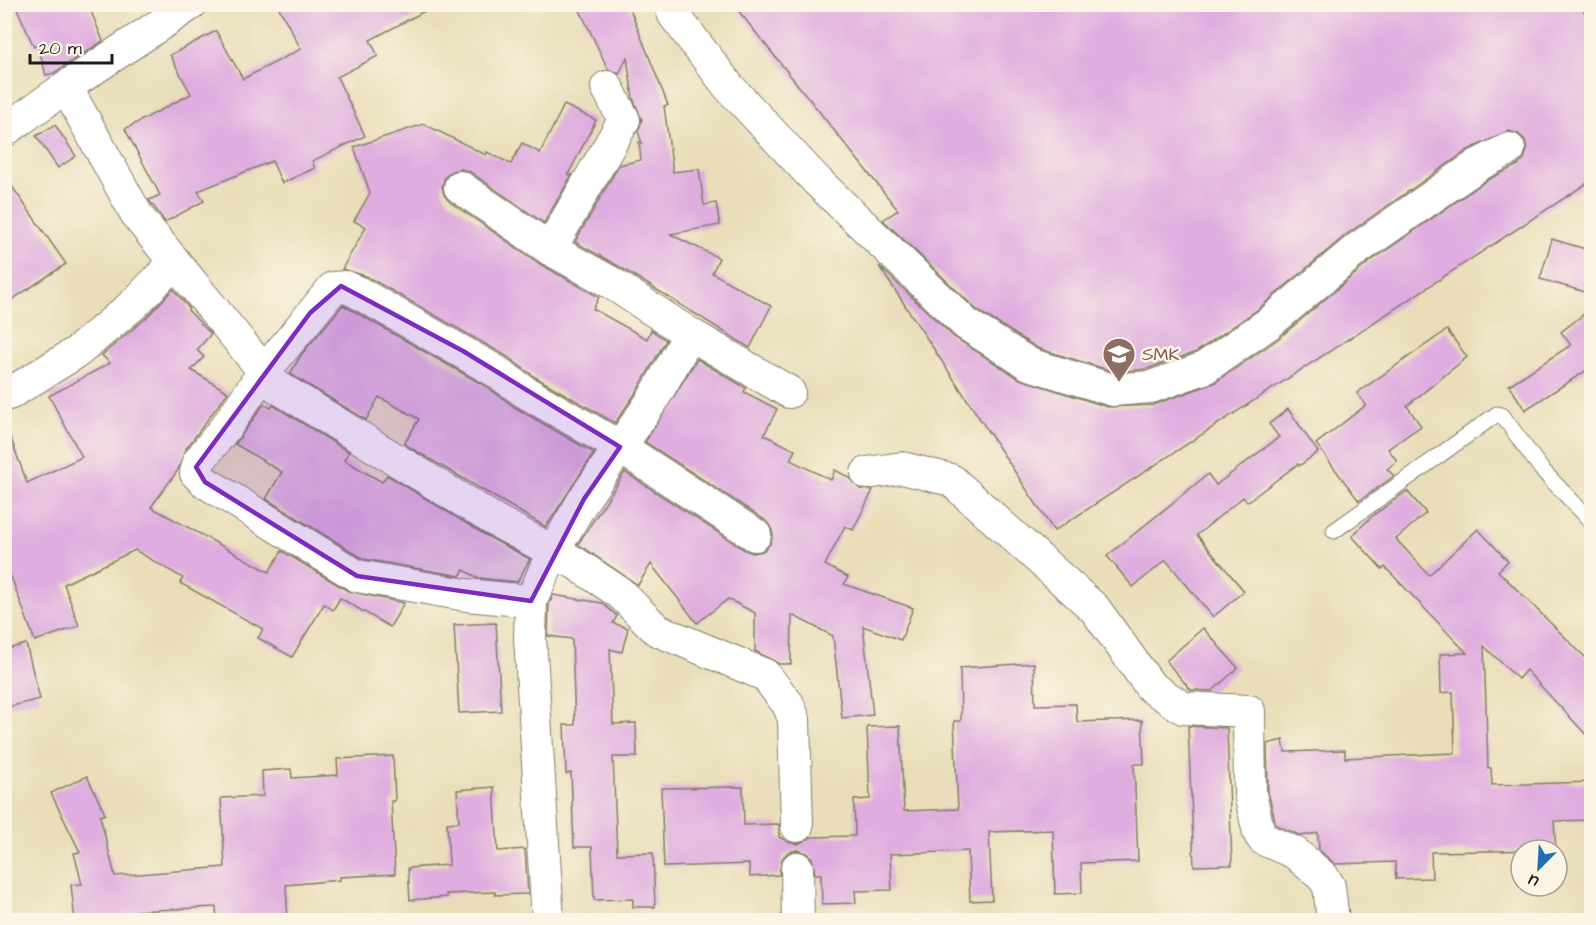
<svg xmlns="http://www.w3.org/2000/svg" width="1596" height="925" font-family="'Architects Daughter',sans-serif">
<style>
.building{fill:#dfaddf}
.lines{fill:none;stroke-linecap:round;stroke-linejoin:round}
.lane-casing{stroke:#827d6a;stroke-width:17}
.street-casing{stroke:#827d6a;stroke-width:34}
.lane{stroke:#fff;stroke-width:15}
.street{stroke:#fff;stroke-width:32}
.marked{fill:#7b2cbf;fill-opacity:0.2;stroke:#7b2cbf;stroke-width:4.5;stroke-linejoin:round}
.labels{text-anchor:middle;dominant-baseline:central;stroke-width:5;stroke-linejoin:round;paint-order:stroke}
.education-label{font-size:18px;fill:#785e54;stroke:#fcf5e5;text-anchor:start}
</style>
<rect width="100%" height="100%" fill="#fcf5e5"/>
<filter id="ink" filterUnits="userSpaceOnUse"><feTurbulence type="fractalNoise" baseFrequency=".0167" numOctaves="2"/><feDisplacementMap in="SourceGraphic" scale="12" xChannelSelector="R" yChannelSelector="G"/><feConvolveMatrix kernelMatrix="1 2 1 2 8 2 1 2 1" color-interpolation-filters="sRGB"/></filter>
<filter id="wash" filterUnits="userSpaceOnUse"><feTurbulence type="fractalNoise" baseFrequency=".008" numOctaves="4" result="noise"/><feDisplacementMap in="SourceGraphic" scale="24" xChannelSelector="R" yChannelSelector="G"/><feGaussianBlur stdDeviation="1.35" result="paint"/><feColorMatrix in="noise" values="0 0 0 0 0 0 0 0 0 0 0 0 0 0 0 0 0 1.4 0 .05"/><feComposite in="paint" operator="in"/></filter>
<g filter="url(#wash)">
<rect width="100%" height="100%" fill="#e9deb9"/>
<g id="blocks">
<g class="building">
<polygon points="15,4 88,4 103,41 54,73 46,75 38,45 34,47"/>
<polygon points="277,4 438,4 370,40 378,56 337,77 365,136 312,161 315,168 282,183 272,161 198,191 204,201 165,222 149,200 160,195 125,129 191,94 170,55 216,31 243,79 301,49"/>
<polygon points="577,4 628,4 668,105 664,106 673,172 699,169 704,205 716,203 720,225 670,234 719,258 712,273 771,306 750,348 620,267 575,242 619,165 641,160 639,142 642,143 638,132 642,120 633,98 627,57 619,74 608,69"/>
<polygon points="733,4 1579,4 1592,24 1592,180 1054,531 879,266 954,337 1020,379 1108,407 1153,405 1214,383 1278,339 1368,263 1487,180 1518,165 1524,159 1527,150 1525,140 1518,134 1509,131 1468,150 1347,234 1257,310 1196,352 1147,369 1115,372 1037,348 977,310 883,220 898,210"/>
<polygon points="564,105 596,120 568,175 572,175 544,223 470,172 461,169 452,171 445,177 442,186 444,195 450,202 540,264 599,297 593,309 647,339 651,330 666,340 637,391 615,423 535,377 506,356 366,276 342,269 366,227 354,221 370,193 354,147 424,124 486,155 487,152 511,164 522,143 540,153"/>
<polygon points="55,125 76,156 58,168 36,136"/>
<polygon points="4,175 66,264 4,305"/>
<polygon points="1552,239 1592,251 1592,294 1540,279"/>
<polygon points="173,289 189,308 188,310 211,334 197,350 204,357 191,370 228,392 185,450 178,470 151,507 269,572 282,551 348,591 404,603 390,627 340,598 333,610 324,604 292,657 258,638 263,629 180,583 183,578 135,550 64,584 79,626 35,641 4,558 4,428 7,428 27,483 82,457 49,396 110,363 102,355 146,318"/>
<polygon points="343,305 487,387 516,408 594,453 546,527 404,444 419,419 379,397 366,420 290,374 301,355"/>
<polygon points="1592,308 1592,370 1590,368 1525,410 1509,385 1571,345 1561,332"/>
<polygon points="1447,330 1467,357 1407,406 1421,426 1388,449 1397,461 1387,469 1394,476 1359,501 1316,444 1366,405 1357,393"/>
<polygon points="697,359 746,388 744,392 777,409 764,435 795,450 790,460 831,480 835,470 850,478 860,489 873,490 853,530 845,526 825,565 848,577 844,584 913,608 901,640 863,626 873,715 842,718 833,636 792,615 791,664 779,664 755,651 755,613 728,599 697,623 651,564 638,585 578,544 625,472 745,550 753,553 763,551 770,544 773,535 771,527 765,520 645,442"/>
<polygon points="264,404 271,408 273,405 349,452 344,460 382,482 387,475 487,536 530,559 517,582 478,578 464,570 460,576 364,559 266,499 282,472 235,444"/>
<polygon points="1288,409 1318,452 1299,466 1298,464 1247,502 1243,497 1197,535 1244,591 1213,617 1166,560 1133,587 1107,556 1208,474 1216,485 1279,437 1269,424"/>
<polygon points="1407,491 1426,513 1396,539 1429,575 1478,529 1508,561 1498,571 1592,664 1592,741 1526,670 1518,679 1484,646 1488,768 1491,768 1492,785 1592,782 1592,820 1554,821 1556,850 1431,852 1432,878 1396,879 1395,862 1335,864 1319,850 1318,833 1301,836 1276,825 1268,792 1267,744 1283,740 1285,752 1345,750 1345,758 1455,753 1453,692 1441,693 1440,654 1467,653 1385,567 1382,569 1352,536 1371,517"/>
<polygon points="553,595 602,603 617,616 613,623 628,628 622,652 610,649 613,724 636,723 637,757 613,757 617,854 653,853 655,907 633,907 633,899 594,900 592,847 574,847 571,773 566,774 564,725 575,725 572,639 548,636 549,605"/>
<polygon points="496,623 501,711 459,713 454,625"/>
<polygon points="1203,628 1238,668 1212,691 1191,690 1166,661"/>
<polygon points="26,644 40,699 4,708 4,650"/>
<polygon points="1034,663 1035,705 1076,704 1077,722 1142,720 1144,764 1134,764 1138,861 1081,863 1082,893 1055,894 1053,830 989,832 992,900 970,901 968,851 890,854 892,890 855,891 856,903 822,904 821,874 815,874 812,858 806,853 797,850 788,852 782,859 779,875 750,877 749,864 664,867 661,788 743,787 744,825 779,824 779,837 789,842 798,844 811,837 855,836 854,800 870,799 867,727 900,726 904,811 958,809 954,721 961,721 960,668"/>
<polygon points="1188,726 1227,728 1232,865 1194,866"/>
<polygon points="393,756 395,801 391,801 395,874 340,877 340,880 286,885 288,921 217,921 216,907 136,911 138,921 75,921 71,885 82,884 74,853 80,852 51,793 87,776 105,814 100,816 115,876 225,867 221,798 263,796 262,771 291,769 292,778 338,775 337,759"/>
<polygon points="494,787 498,851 525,849 528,894 495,895 495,892 446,894 447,897 410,900 408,868 449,865 447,823 459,822 457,790"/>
</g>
</g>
</g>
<g filter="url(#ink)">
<use href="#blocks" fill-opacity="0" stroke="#827d6a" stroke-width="1.5"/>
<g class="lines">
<g class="lane-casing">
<polyline id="lane" points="1334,531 1497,414 1502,415 1542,470 1592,522"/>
</g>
<g class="street-casing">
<g id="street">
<polyline points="670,4 674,15 729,87 817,181 966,324 1029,364 1113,390 1151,387 1204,368 1268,324 1357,249 1478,165 1509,149"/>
<polyline points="66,87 138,217 276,386 496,521 575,563 620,593 657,630 765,675 788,704 794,719 797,826"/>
<polyline points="4,131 66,87 191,4"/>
<polyline points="460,187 550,249 610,282 690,334"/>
<polyline points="550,249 624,120 607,87"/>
<polyline points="9,394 77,352 134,304 173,264"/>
<polyline points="867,473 902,468 951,480 1095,609 1151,687 1183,708 1249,711 1250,794 1259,833 1263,839 1295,853 1323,877 1329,886 1333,920"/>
<polyline points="531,601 466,595 357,576 205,482 196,473 199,461 229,423 263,373 333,288 346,287 357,292 497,372 525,392 620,447 755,535"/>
<polyline points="797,868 798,920"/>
<polyline points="548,920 530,638 531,601 553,552 584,499 652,401 690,334 789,392"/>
</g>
</g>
<use href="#lane" class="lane"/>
<use href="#street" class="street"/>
</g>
</g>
<path class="marked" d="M341 286 463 351 620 447 584 499 531 601 357 576 205 482 196 467 310 313Z"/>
<defs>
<g id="school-pin" transform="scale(1.725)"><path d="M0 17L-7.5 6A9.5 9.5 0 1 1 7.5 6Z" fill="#8d6e63" stroke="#fcf5e5"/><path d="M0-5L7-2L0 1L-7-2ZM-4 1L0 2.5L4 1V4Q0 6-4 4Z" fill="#fff"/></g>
</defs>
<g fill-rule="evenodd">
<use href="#school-pin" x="1119" y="354"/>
</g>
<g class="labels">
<g class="education-label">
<text x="1142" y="354">SMK</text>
</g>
</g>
<rect width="1596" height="925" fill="none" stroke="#fcf5e5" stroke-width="24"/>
<g transform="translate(1539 868) rotate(204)"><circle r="28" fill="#fcf5e5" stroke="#a29e95" stroke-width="1.5"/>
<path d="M0-4.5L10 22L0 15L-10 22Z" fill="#1f6fb2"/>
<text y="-9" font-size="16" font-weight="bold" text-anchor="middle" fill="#1c1c1c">U</text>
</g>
<path d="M30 54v9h82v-9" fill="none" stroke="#1c1c1c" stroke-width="3"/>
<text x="39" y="54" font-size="18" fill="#1c1c1c" stroke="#fcf5e5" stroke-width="4.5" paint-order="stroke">20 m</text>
</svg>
